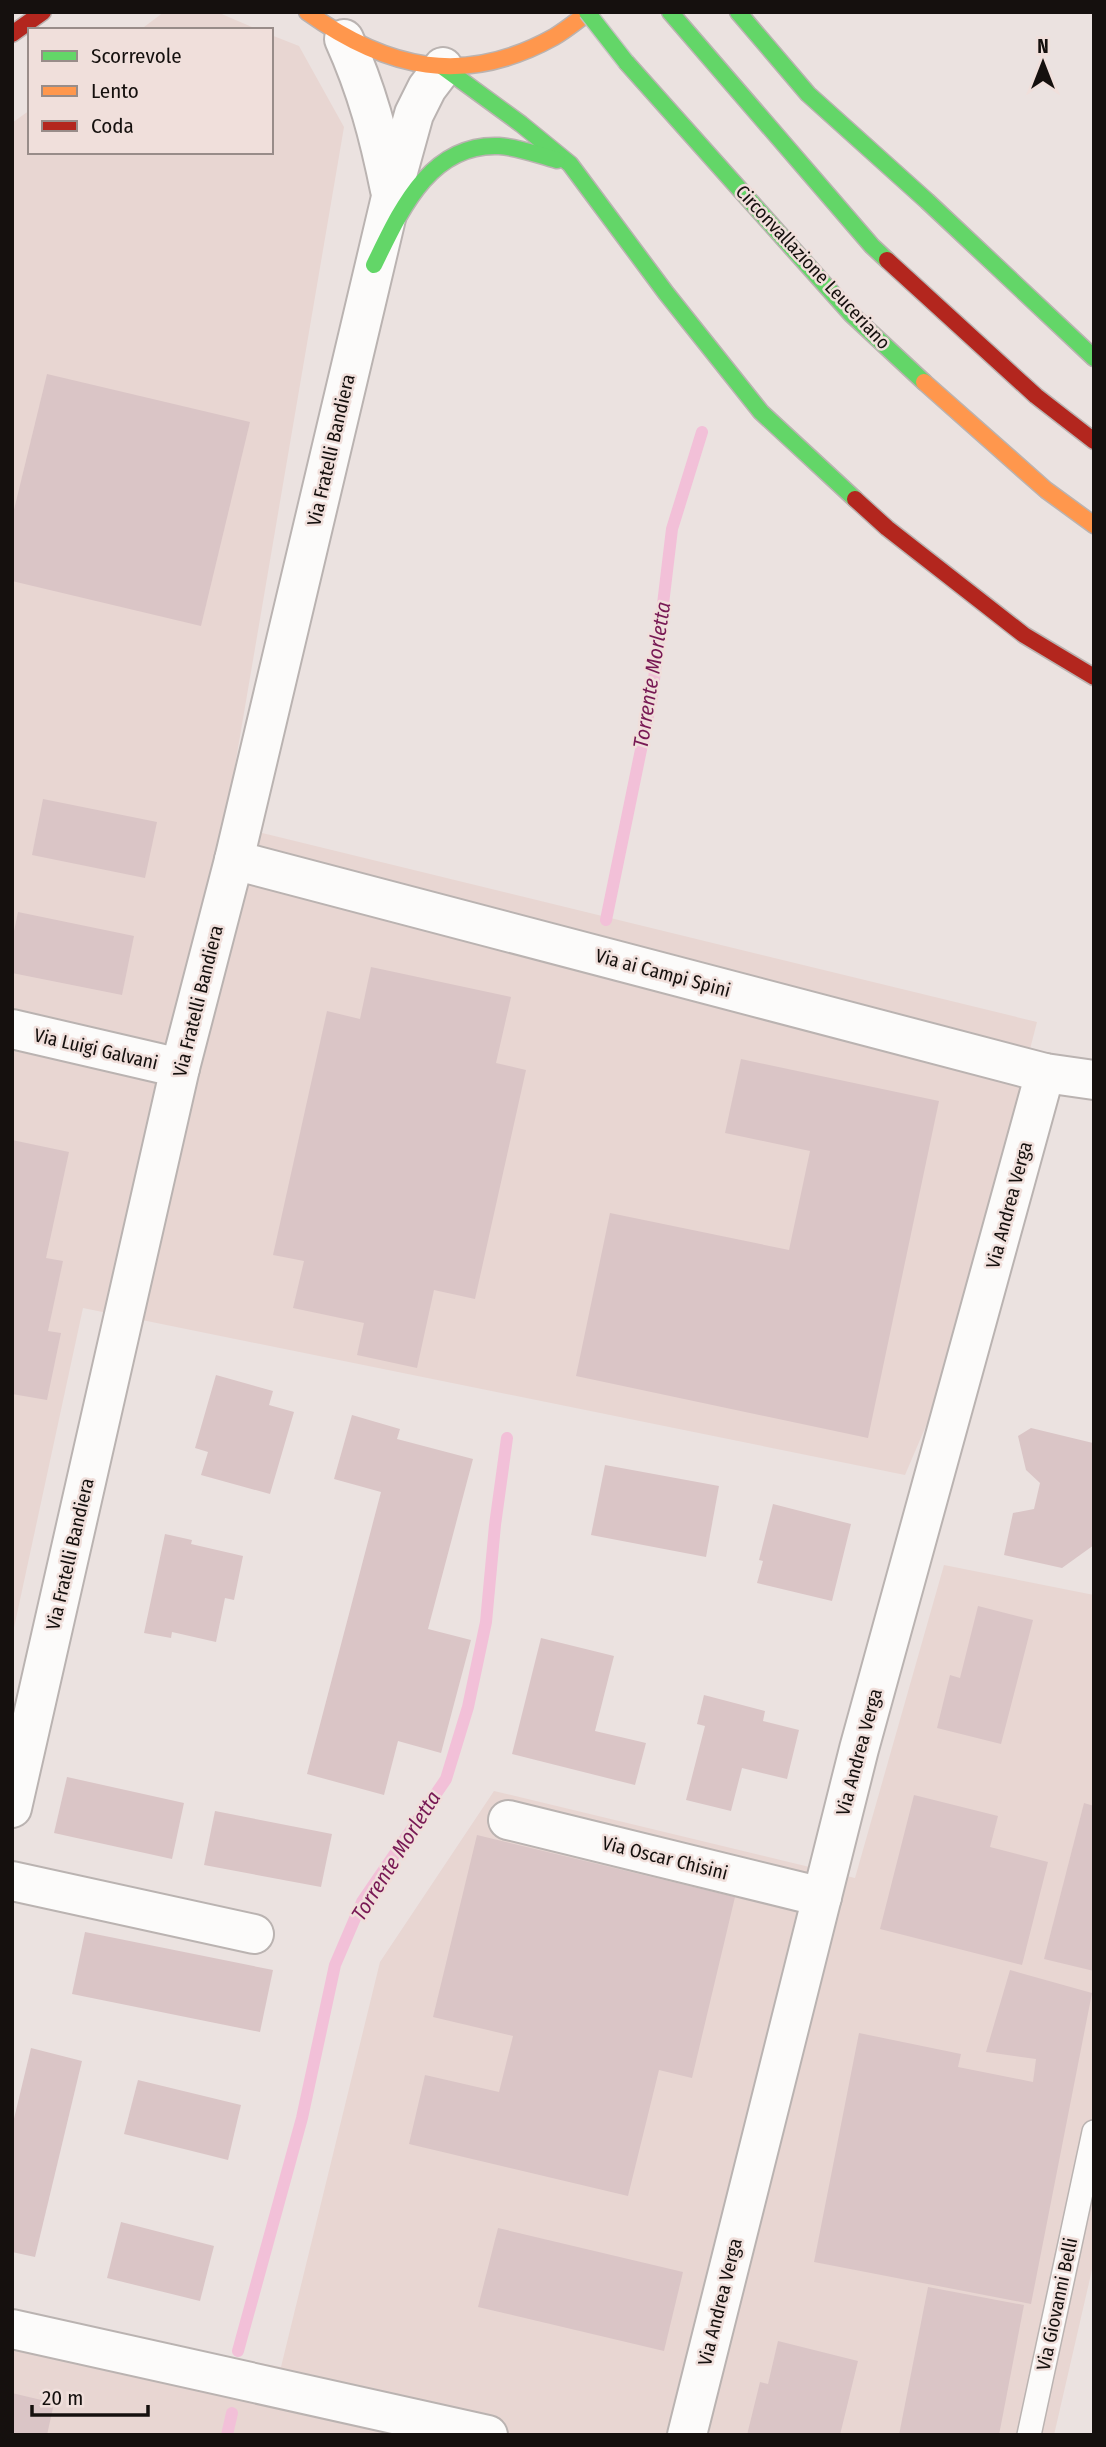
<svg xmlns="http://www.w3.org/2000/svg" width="1106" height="2447" font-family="'Fira Sans Condensed',sans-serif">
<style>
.built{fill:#e8d6d2}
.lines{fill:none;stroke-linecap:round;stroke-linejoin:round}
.stream{stroke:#f2c0d8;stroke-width:12}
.building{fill:#dac5c6}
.lane-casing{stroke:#bab3b1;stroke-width:26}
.street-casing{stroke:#bab3b1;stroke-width:42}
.fast-casing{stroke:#bab3b1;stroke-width:19}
.slow-casing{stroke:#bab3b1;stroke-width:19}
.jam-casing{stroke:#bab3b1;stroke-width:19}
.lane{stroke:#fcfbfa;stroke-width:23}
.street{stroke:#fcfbfa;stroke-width:38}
.fast{stroke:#63d668;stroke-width:16}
.slow{stroke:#ff974d;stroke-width:16}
.jam{stroke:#b3261e;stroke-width:16}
.fast-bridge-casing{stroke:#c4c0bf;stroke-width:19;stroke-linecap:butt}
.fast-bridge{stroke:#63d668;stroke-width:16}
.labels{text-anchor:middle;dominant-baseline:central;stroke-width:5;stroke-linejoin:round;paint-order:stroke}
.street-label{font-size:19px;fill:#15100e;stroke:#f0dfdb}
.water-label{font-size:21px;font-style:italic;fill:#781954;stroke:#f0dfdb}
</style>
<rect width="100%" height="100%" fill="#ebe2e0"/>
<g class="built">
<polygon points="164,12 217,12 259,30 140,30"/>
<polygon points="271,35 299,46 344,127 225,824 1037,1022 943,1386 905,1475 83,1308 12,1637 12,123 30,110 30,152 271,152"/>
<polygon points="944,1565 1094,1595 1094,2261 1054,2435 12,2435 12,2316 281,2367 380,1962 494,1791 855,1878"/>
</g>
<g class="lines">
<g class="stream">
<polyline points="606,920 652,696 672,529 702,432"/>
<polyline points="238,2351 302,2118 335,1965 362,1902 446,1779 468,1707 486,1622 495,1525 507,1438"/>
<polyline points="227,2435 232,2413"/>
</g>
</g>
<g class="building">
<polygon points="47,374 250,422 201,626 12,581 12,518"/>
<polygon points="43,799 157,822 145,878 32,855"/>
<polygon points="18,912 134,936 122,995 12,973 12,941"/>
<polygon points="371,967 511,997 496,1063 526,1070 475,1299 434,1290 417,1368 357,1355 364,1323 293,1308 304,1261 273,1255 327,1011 360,1019"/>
<polygon points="741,1059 939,1101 868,1438 576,1376 610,1213 789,1250 810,1151 725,1133"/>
<polygon points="12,1140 69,1152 46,1258 63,1261 48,1331 61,1333 47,1400 12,1394"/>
<polygon points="216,1375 273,1391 269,1405 294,1412 270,1494 201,1475 208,1452 195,1448"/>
<polygon points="352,1415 400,1429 397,1439 473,1459 428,1629 471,1640 441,1753 398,1741 384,1795 307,1774 381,1492 334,1479"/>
<polygon points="1031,1428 1093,1443 1094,1446 1094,1545 1062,1568 1004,1555 1013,1513 1034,1509 1040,1483 1026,1470 1018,1436"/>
<polygon points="605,1465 719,1486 706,1557 591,1535"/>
<polygon points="773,1504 851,1524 832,1601 757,1583 763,1561 759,1560"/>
<polygon points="165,1534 192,1540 191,1544 243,1556 234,1600 225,1598 216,1642 172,1632 171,1638 144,1633"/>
<polygon points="978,1606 1033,1620 1001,1744 937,1728 950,1675 960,1678"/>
<polygon points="541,1638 614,1656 595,1731 646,1743 635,1785 512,1754"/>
<polygon points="704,1695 765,1711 763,1721 799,1730 787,1779 742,1768 731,1811 686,1800 705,1726 697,1724"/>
<polygon points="67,1777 184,1803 172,1859 54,1833"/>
<polygon points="914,1795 998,1816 990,1847 1048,1862 1022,1965 880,1929"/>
<polygon points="1084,1803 1094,1806 1094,1971 1044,1959"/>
<polygon points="215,1811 332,1834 321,1887 204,1865"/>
<polygon points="477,1835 735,1897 692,2078 659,2070 628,2196 409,2144 425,2075 499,2092 513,2036 433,2017"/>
<polygon points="85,1932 273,1970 260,2032 72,1994"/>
<polygon points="1010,1970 1092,1993 1031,2304 814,2262 859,2033 961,2054 958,2067 1033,2082 1036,2059 986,2052"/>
<polygon points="31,2048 82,2061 35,2257 12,2252 12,2127"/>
<polygon points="138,2080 241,2105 228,2160 124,2134"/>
<polygon points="121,2222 214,2246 200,2301 107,2278"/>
<polygon points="498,2228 683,2272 664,2351 478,2307"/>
<polygon points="928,2287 1024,2305 999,2435 899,2435"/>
<polygon points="778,2341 858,2361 840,2435 747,2435 760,2382 768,2384"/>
<polygon points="12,2393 54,2403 47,2435 12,2433"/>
</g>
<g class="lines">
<g class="lane-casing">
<polyline id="lane" points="1029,2435 1094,2132"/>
</g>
<g class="street-casing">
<g id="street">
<path d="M344 39C367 90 379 136 390 190"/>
<polyline points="234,860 1045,1073 1094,1080"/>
<polyline points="12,1029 180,1068"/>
<polyline points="12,1808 180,1068 234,860 391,197 414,114 427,88 443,67"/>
<polyline points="508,1820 822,1897"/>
<polyline points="12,1881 254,1934"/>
<polyline points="12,2329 488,2435"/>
<polyline points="687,2435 859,1749 1045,1073"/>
</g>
</g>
<g class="fast-casing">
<g id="fast">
<polyline points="670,12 872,246 887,260"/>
<polyline points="738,12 808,94 927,201 1094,358"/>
<polyline points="626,62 851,314 924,382"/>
<polyline points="443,67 521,124 570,164 666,293 761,412 855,499"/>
<path d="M374 265C400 212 429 143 499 146 518 147 538 155 557 160"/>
</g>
</g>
<g class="slow-casing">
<g id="slow">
<path d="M307 12C387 69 464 87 554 37 566 30 578 20 589 12"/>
<polyline points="924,382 1046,490 1094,525"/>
</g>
</g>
<g class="jam-casing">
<g id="jam">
<polyline points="12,34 43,12"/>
<polyline points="887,260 1036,396 1094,441"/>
<polyline points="855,499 887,528 1024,635 1094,677"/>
</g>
</g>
<use href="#lane" class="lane"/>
<use href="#street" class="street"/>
<use href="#fast" class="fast"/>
<use href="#slow" class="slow"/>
<use href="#jam" class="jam"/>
<g class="fast-bridge-casing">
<polyline id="fast-bridge" points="587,12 626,62"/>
</g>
<use href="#fast-bridge" class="fast-bridge"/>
</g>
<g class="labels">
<g class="street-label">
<text transform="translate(813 267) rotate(47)">Circonvallazione Leuceriano</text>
<text transform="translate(331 450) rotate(-77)">Via Fratelli Bandiera</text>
<text transform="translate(663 973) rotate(15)">Via ai Campi Spini</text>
<text transform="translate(198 1001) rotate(-76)">Via Fratelli Bandiera</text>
<text transform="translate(96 1049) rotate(13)">Via Luigi Galvani</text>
<text transform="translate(1009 1205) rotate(-75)">Via Andrea Verga</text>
<text transform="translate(70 1554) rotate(-77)">Via Fratelli Bandiera</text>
<text transform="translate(859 1752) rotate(-75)">Via Andrea Verga</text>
<text transform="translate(665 1858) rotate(14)">Via Oscar Chisini</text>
<text transform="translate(720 2302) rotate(-76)">Via Andrea Verga</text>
<text transform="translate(1057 2304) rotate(-78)">Via Giovanni Belli</text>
</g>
<g class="water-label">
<text transform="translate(652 675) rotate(-81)">Torrente Morletta</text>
<text transform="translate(396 1856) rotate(-58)">Torrente Morletta</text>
</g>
</g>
<rect width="1106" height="2447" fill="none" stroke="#15100e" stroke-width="28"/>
<rect x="28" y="28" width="245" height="126" fill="#f0dfdb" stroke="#988c89" stroke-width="2"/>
<rect x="42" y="51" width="35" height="10" fill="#63d668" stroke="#988c89" stroke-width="2"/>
<text x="91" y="63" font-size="21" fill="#15100e">Scorrevole</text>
<rect x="42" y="86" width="35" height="10" fill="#ff974d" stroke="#988c89" stroke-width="2"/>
<text x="91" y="98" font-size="21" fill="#15100e">Lento</text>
<rect x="42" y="121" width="35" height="10" fill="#b3261e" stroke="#988c89" stroke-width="2"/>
<text x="91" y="133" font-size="21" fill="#15100e">Coda</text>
<g transform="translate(1043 63)" stroke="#f0dfdb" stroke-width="5" paint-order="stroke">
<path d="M0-5L12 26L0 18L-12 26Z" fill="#15100e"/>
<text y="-10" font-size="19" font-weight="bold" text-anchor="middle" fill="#15100e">N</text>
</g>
<path d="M32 2405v10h116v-10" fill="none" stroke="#15100e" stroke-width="3.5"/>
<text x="42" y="2405" font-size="21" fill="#15100e" stroke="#f0dfdb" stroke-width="5" paint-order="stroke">20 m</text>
</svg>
